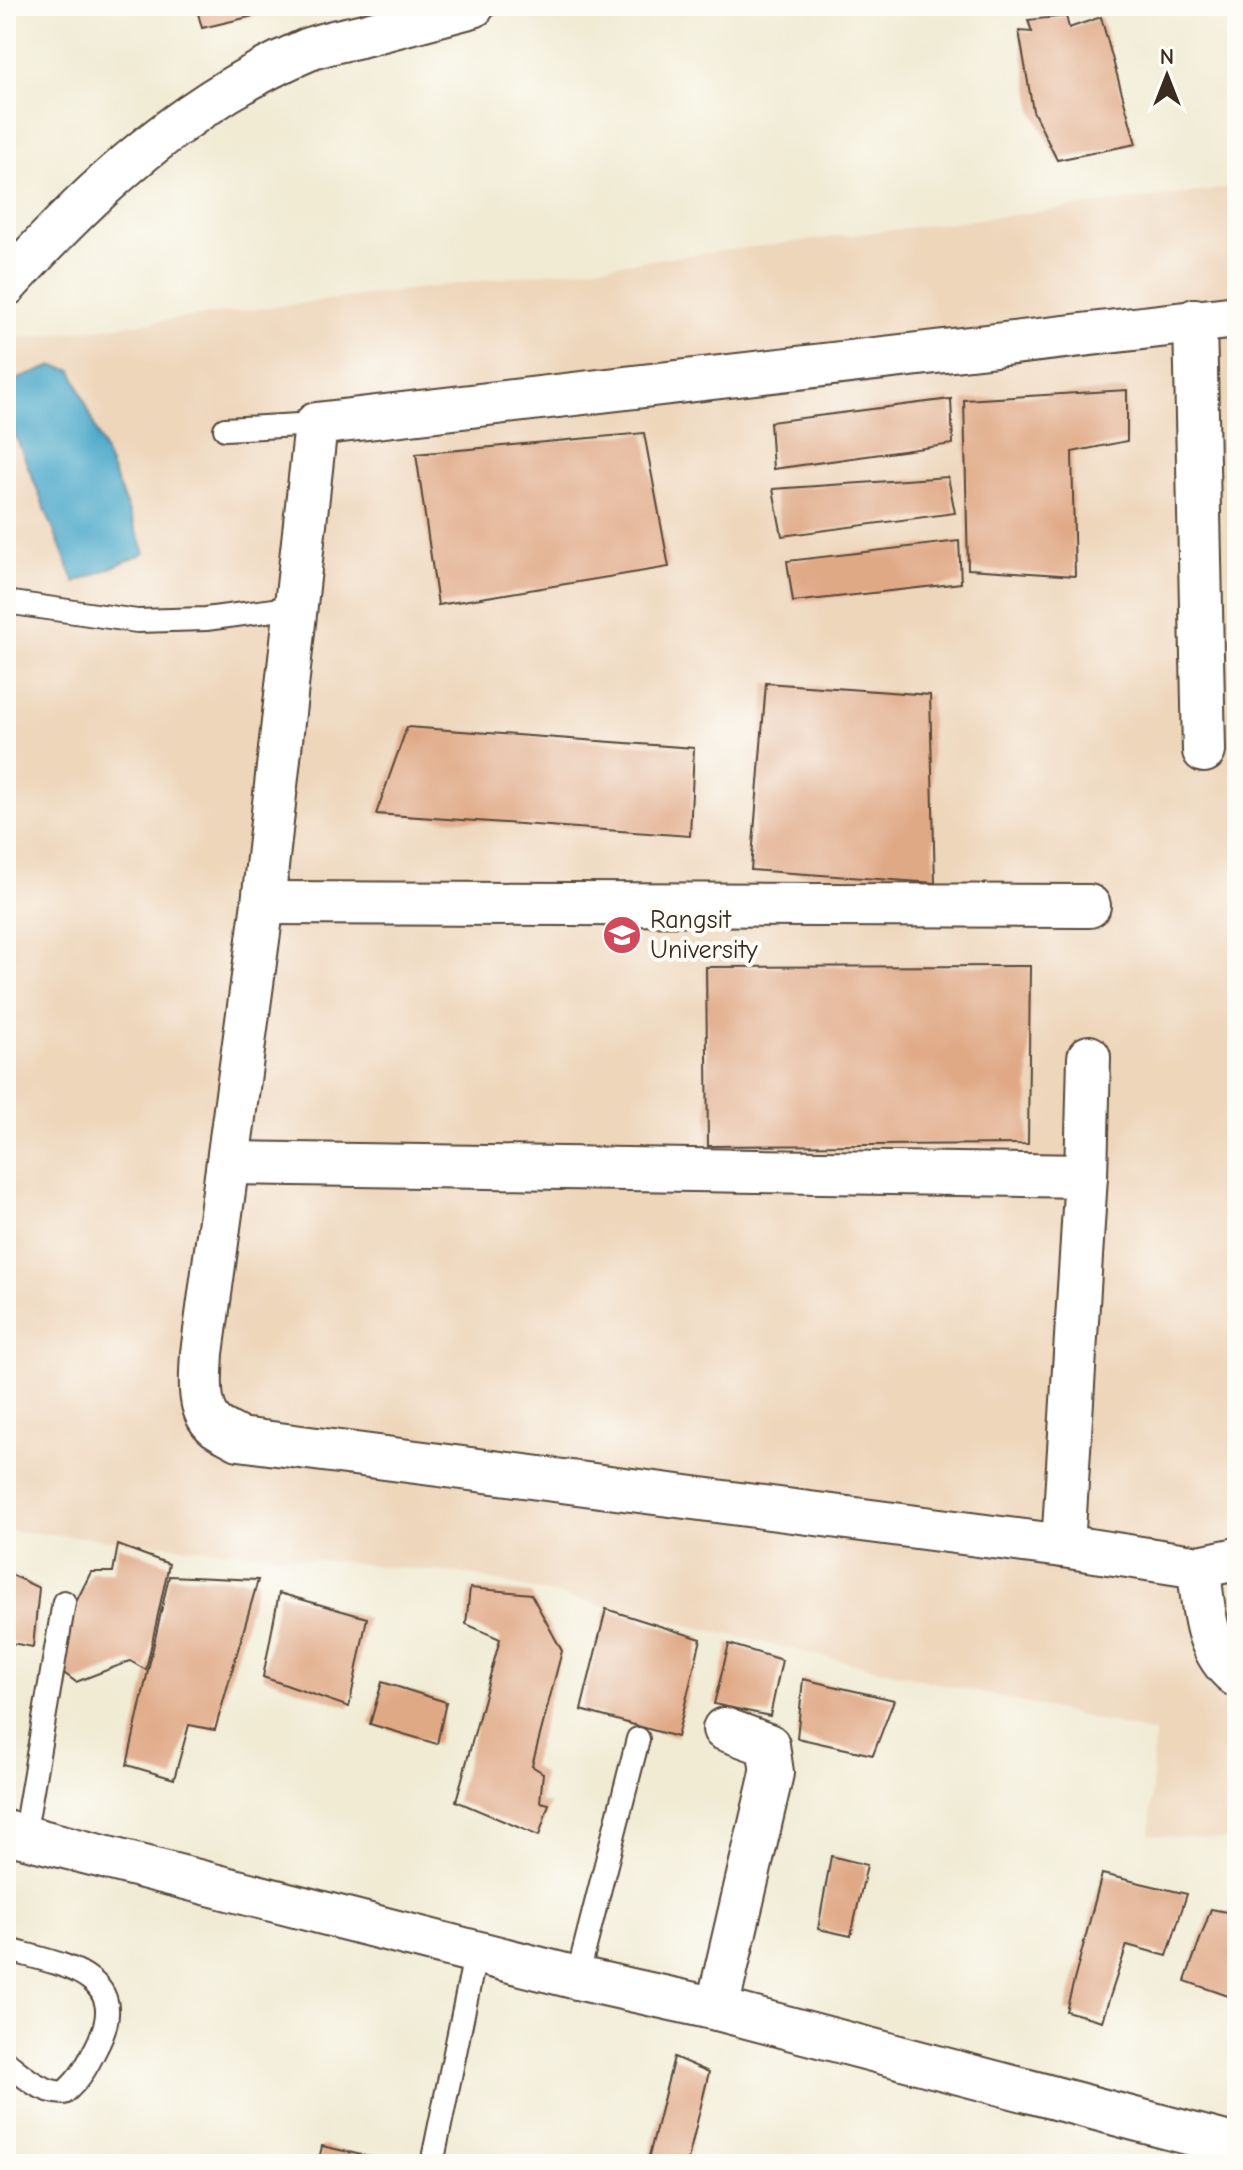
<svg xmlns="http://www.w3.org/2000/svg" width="1243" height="2170" font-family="'Comic Neue',sans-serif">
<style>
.built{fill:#eed6bb}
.water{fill:#4aa7c9;stroke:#426874;stroke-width:2}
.building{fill:#e0a986}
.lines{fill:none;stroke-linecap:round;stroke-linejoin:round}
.service-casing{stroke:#564739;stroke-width:26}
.minor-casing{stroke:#564739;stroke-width:46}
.service{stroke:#fff;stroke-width:22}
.minor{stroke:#fff;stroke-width:42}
.labels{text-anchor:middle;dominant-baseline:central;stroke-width:8;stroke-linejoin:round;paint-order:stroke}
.poi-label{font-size:26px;fill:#3b2a1e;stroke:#fdfcf7;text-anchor:start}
</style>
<rect width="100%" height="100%" fill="#fdfcf7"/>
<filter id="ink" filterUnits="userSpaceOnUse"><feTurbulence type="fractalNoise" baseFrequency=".0125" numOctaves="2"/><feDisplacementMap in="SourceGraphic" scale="16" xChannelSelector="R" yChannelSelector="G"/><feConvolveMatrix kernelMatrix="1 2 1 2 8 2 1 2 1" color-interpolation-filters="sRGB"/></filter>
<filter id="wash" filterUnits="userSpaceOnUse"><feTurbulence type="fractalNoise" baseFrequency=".006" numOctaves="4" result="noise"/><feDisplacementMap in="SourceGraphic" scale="32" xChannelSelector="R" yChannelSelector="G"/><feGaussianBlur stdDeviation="1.8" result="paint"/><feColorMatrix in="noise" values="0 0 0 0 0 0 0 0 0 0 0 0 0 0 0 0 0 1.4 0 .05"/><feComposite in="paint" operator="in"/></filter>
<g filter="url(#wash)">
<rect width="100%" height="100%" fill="#f1ebd4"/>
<polygon class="built" points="1237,187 1237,1840 1150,1835 1154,1733 467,1574 6,1530 6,340"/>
<polygon class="water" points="53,366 72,370 145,553 75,583 6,412 6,388 15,380"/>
<g id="blocks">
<g class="building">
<polygon points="196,6 292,6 292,7 202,28"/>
<polygon points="1077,6 1109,6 1109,7 1079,13"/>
<polygon points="1066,16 1069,28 1101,17 1136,144 1057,160 1033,111 1019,31 1032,32 1028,20"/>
<polygon points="1127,390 1127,441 1072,452 1075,576 968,569 964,400"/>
<polygon points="951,399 953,444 773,469 770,422"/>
<polygon points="644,433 669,567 438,605 416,454"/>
<polygon points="948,477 955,513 782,536 773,489"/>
<polygon points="959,541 961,583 793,602 787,561"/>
<polygon points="766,683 930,695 935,883 751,870"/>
<polygon points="407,727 694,748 690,836 376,814"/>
<polygon points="1030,966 1028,1144 708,1146 706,967"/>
<polygon points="118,1545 169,1564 146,1670 130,1661 76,1682 60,1670 74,1606 91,1572 113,1572"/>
<polygon points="6,1572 39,1588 33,1647 6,1642"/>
<polygon points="169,1576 258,1580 215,1730 189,1725 174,1779 127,1765"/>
<polygon points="470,1588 531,1594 562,1651 532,1766 543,1773 540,1802 549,1804 539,1836 456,1801 500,1639 466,1624"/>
<polygon points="279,1593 367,1618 349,1707 263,1677"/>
<polygon points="606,1609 701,1639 677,1737 581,1710"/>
<polygon points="729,1644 782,1660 770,1716 714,1704"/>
<polygon points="803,1679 894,1700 873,1755 797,1738"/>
<polygon points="382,1682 446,1702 437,1744 370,1724"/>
<polygon points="831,1856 867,1865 851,1936 818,1929"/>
<polygon points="1102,1874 1187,1894 1167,1956 1127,1945 1102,2021 1066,2011"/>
<polygon points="1211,1909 1237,1914 1237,1999 1185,1981"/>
<polygon points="674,2057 709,2072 687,2164 647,2164"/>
<polygon points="322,2146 397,2163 397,2164 318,2164"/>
</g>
</g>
</g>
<g filter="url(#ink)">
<use href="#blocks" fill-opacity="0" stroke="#564739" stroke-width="2"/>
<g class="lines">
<g class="service-casing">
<g id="service">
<polyline points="225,429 316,424"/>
<polyline points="6,602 137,621 206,619 296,607"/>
<polyline points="24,1837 64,1602"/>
<path d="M6 1949C56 1964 132 1972 99 2042 88 2064 83 2076 64 2093 41 2092 24 2077 6 2062"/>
<polyline points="577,1978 638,1739"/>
<polyline points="434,2154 476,1951"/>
</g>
</g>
<g class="minor-casing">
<g id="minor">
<path d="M6 285C91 190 188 100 307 50 324 43 343 40 360 36 398 26 435 16 473 6"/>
<path d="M1237 317 316 424 263 903 202 1353C201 1376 196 1410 216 1426 223 1431 232 1435 239 1439L1063 1546 1199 1567 1237 1559"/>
<polyline points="1195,320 1204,751"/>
<polyline points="263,903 1089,906"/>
<polyline points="228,1163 1086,1176"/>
<polyline points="1063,1546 1086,1176 1089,1057"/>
<path d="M1199 1567C1203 1606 1204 1650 1237 1676"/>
<polyline points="6,1832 577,1978 717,2009 1237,2146"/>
<polyline points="717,2009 772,1773 768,1745 724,1729"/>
</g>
</g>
<use href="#service" class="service"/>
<use href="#minor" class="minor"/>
</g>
</g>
<defs>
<g id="university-disc" transform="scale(2)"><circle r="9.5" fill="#d1495b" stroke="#fdfcf7"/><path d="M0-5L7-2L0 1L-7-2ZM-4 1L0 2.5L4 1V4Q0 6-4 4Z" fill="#fff"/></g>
</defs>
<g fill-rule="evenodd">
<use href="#university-disc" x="622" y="935"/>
</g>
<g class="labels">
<g class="poi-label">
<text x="650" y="920">Rangsit<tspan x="650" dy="30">University</tspan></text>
</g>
</g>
<rect width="1243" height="2170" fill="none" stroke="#fdfcf7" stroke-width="32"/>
<g transform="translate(1167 76)" stroke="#fdfcf7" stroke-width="6" paint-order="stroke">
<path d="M0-6L14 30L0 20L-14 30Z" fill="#3b2a1e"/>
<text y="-12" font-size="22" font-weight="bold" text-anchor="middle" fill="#3b2a1e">N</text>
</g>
</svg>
